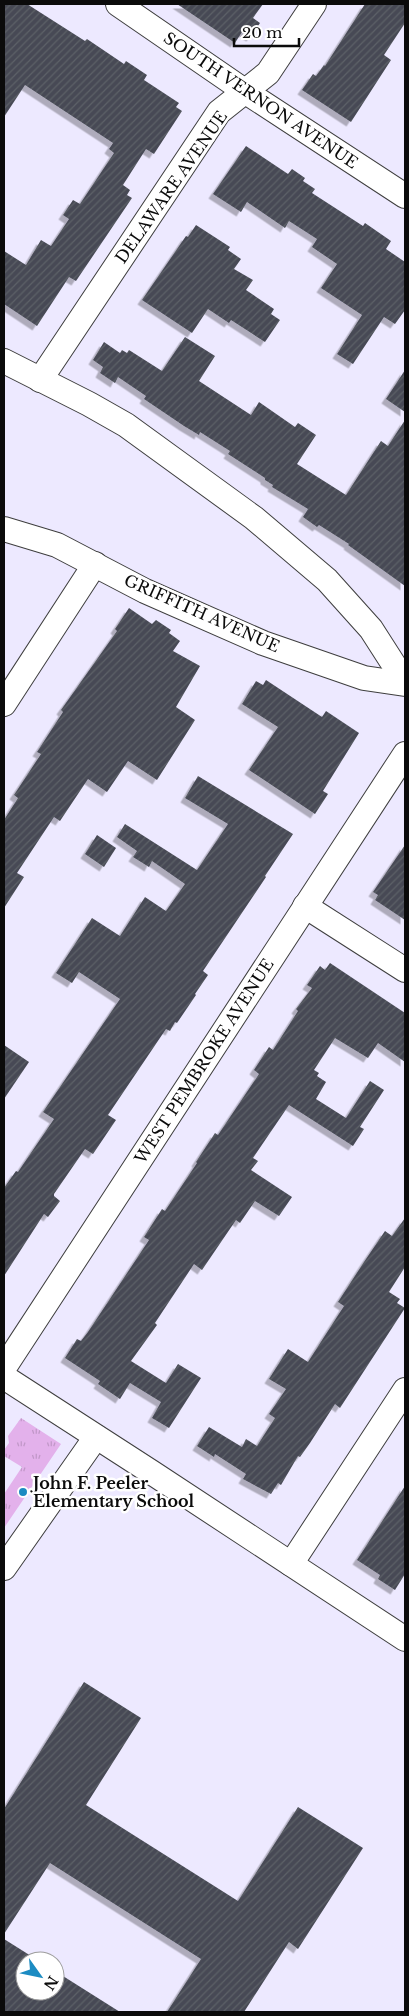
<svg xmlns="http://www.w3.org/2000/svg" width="409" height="2016" font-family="'Libre Baskerville',serif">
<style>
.grass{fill:url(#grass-tufts)}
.building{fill:url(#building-hatch);filter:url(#shadow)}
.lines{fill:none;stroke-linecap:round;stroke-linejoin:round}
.minor-casing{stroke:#3e3e3e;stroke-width:26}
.minor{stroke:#fff;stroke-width:24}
.poi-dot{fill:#1c8bc2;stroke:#fff;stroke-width:2}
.labels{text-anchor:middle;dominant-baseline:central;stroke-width:5;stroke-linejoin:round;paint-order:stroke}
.street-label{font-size:16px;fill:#0b0b0b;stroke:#fff}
.poi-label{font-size:16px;font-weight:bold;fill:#0b0b0b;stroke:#fff;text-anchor:start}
</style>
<defs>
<pattern id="grass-tufts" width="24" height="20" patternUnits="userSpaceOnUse" patternTransform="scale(1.25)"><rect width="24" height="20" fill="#e3b1eb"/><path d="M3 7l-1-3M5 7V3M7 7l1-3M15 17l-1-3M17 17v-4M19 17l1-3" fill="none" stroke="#c197c8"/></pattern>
<pattern id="building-hatch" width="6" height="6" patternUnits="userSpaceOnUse" patternTransform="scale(1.25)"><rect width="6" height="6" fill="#474a54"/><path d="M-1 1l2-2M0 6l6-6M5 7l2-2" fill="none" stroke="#5d6068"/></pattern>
<filter id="shadow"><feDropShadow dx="-4.5" dy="4.5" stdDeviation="0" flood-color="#0004"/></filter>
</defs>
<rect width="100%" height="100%" fill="#ede9ff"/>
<polygon class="grass" points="21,1418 61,1444 4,1528 4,1494 22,1467 4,1456 4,1450 9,1443 8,1436"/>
<g class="building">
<polygon points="4,4 27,4 85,41 87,39 124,64 126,61 147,75 144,80 179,103 176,107 182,111 154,154 146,149 123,185 130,190 127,195 132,198 76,281 69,277 37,326 4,304 4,251 26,265 41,240 51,246 69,219 63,215 73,200 80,204 114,153 109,149 113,143 25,85 4,117"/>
<polygon points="177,4 263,4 253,18 260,23 251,37 242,32 235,43"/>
<polygon points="365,4 405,4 405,23 384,55 391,60 351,122 302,90 313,74 316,76 324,65 325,66"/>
<polygon points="246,146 288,174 292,169 305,178 303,181 315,189 312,193 363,226 365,223 391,241 386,249 405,262 405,310 395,324 384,317 353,364 337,354 362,315 321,288 337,264 312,247 317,239 289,221 285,228 247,202 241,212 213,194"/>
<polygon points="196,225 230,247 228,250 241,259 234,269 253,280 246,290 274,309 271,314 280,320 265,342 231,320 229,323 208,309 192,333 142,300 186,236 188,237"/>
<polygon points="185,337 215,356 199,381 251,415 259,402 295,427 298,423 316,435 297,464 346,495 381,441 388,446 405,420 405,586 348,545 349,544 319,525 317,527 303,517 308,509 272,487 273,485 265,480 265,478 228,454 230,451 200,432 199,435 184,426 144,399 146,396 118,377 115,383 100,373 103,367 93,360 104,342 120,353 122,350 127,353 129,350 162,371"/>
<polygon points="405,370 405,412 386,399"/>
<polygon points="129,608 152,624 156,620 171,630 169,633 180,641 173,651 200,666 176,707 195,720 157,780 128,761 107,792 88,779 60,821 54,817 17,873 24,877 4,908 4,820 18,798 14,795 41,754 37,752 63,712 61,710 117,631 115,629"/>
<polygon points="266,680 322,717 326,711 359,733 323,791 328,794 315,814 249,770 278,727 242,704 256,681 263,685"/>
<polygon points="198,776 293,834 265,876 266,877 203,971 208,975 195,994 196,995 177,1023 175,1022 170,1031 166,1029 108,1115 116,1120 93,1154 85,1149 54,1194 54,1196 60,1201 48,1217 44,1214 4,1276 4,1188 16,1171 18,1172 54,1119 43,1112 120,999 79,972 72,983 56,973 92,918 120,936 145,897 166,911 185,884 152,861 149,867 133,857 137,851 117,837 125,824 197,870 228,824 185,798"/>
<polygon points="97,835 116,848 104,867 85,854"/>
<polygon points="405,845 405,920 375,900 378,895 373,892"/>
<polygon points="330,963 405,1013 405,1062 378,1043 368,1058 335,1038 314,1070 319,1073 317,1076 326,1082 316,1099 346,1118 370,1081 384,1090 360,1127 364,1129 353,1146 289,1105 253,1158 258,1161 251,1170 292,1197 279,1216 255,1201 240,1223 236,1220 202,1270 194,1264 155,1323 157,1325 131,1361 166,1383 178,1364 201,1378 169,1428 152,1418 161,1402 130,1383 120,1399 98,1384 100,1381 65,1358 77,1339 81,1341 88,1332 149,1240 144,1237 162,1209 165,1211 197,1163 196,1162 215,1133 218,1135 259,1074 254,1070 269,1047 273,1050 298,1011 296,1009 312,988 307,985 320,966 325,970"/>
<polygon points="4,1045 29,1062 4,1099"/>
<polygon points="405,1218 405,1267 389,1292 400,1299 397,1303 405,1308 340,1408 335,1404 310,1443 300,1457 298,1456 281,1485 278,1483 271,1494 243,1479 246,1474 215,1454 214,1457 197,1446 209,1427 242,1447 246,1439 257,1446 275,1418 269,1414 286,1389 269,1379 288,1349 308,1362 344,1306 338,1302 364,1262 385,1231 392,1236"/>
<polygon points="405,1486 405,1574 395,1590 378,1579 380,1575 357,1560"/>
<polygon points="84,1682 141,1718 86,1805 238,1901 298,1807 363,1848 298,1949 289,1942 244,2012 167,2012 201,1959 50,1863 4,1934 4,1809"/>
<polygon points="4,1939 39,1961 25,1961 25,1991 55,1991 55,1971 120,2012 4,2012"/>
</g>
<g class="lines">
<g class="minor-casing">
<g id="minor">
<polyline points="118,4 246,92 405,196"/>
<polyline points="4,361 89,404 126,425 254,518 327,580 371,629 405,682"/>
<polyline points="40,380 219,112 268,73 314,4"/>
<polyline points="4,529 57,545 145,591 263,643 364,678 405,684"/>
<polyline points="4,704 95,564"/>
<polyline points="305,906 405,970"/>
<polyline points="4,1368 405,754"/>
<polyline points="4,1377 151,1472 405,1639"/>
<polyline points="291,1564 405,1390"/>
<polyline points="4,1568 96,1437"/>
</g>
</g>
<use href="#minor" class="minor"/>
</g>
<circle class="poi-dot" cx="23" cy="1492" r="5"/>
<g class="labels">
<g class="street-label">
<text transform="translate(261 100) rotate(34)">SOUTH VERNON AVENUE</text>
<text transform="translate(171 187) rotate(-55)">DELAWARE AVENUE</text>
<text transform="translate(202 613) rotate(24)">GRIFFITH AVENUE</text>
<text transform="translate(204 1061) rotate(-57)">WEST PEMBROKE AVENUE</text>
</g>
<g class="poi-label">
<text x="33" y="1483">John F. Peeler<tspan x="33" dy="18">Elementary School</tspan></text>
</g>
</g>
<rect width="409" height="2016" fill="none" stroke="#0b0b0b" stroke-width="10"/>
<g transform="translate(40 1976) rotate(123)"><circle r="24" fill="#ffffff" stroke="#9d9d9d"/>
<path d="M0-4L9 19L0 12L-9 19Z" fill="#1c8bc2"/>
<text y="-8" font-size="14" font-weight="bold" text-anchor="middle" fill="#0b0b0b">N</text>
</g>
<path d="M234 38v8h65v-8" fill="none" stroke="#0b0b0b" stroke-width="2.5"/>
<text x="242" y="38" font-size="15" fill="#0b0b0b" stroke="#ffffff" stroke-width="4" paint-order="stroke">20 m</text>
</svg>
